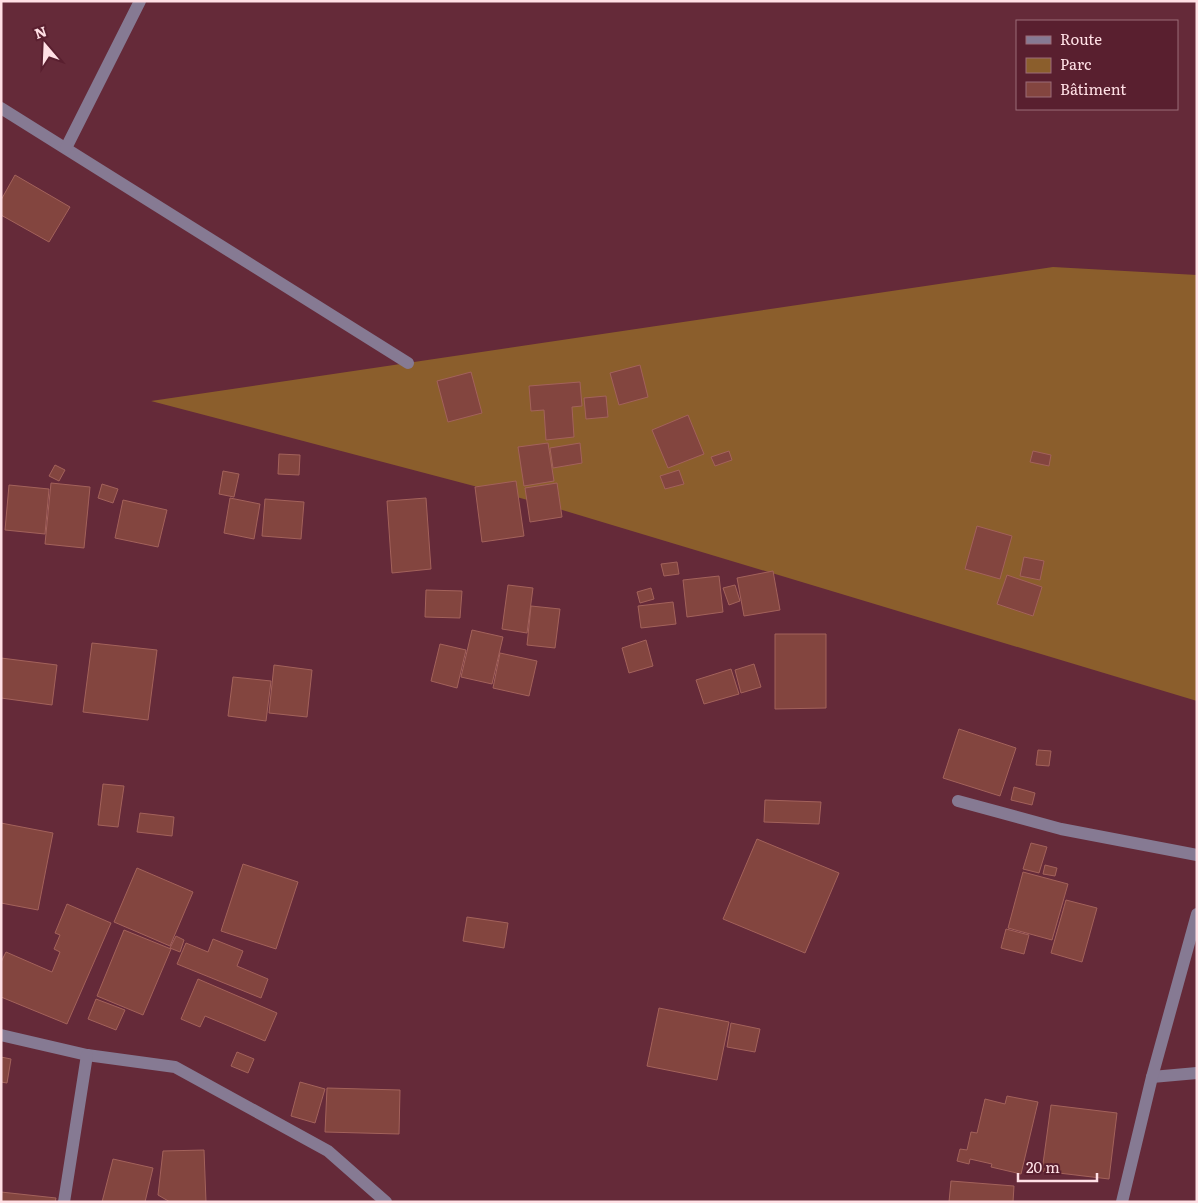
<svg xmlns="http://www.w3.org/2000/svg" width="1198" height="1203" font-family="Literata,serif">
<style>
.green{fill:#8b5e2c}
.building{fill:#83453f;stroke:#a3625b}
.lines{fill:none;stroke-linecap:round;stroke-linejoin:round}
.minor{stroke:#867a93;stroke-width:12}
</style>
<rect width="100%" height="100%" fill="#652a39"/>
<polygon class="green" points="1053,267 1197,275 1197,701 539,503 151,401"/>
<g class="building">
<polygon points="15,175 70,207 49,242 1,215 1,200"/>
<polygon points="640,365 648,397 619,405 610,373"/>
<polygon points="471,372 482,413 448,422 437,381"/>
<polygon points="580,382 582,406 572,407 574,437 546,440 544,410 531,411 529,386"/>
<polygon points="606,396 608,417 586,419 584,398"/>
<polygon points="688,415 704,454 668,468 652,430"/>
<polygon points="548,443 554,481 524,486 518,447"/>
<polygon points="580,443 582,463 553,468 550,448"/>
<polygon points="729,451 732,460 715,466 711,457"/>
<polygon points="1033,451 1051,455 1049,466 1030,462"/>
<polygon points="279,454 300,455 299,475 278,474"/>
<polygon points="55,465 65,470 59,481 49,476"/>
<polygon points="679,470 684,484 665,489 660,476"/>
<polygon points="223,471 239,474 234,497 219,494"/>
<polygon points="516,481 524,536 482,542 475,487"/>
<polygon points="51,483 90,487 84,548 45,544"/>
<polygon points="557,483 562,517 530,522 525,488"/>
<polygon points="102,484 118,489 113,503 98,498"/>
<polygon points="9,485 49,489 45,534 5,530"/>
<polygon points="230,498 260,504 254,539 224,533"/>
<polygon points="426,498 431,569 392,573 387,501"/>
<polygon points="265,499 304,502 301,539 262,536"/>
<polygon points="123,500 167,510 158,547 115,538"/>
<polygon points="977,526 1012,536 1000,579 965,569"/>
<polygon points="1024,557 1044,561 1040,580 1020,576"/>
<polygon points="677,562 679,574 664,576 661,564"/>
<polygon points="773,571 780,610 744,616 737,578"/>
<polygon points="1007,575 1042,587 1033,616 997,604"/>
<polygon points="719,576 723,612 687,617 683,580"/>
<polygon points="508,585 533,588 527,633 502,629"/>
<polygon points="735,585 740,601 729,605 723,588"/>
<polygon points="651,588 654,599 640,603 637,592"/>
<polygon points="426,590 462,591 460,618 425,617"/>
<polygon points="673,602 676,624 641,628 638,606"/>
<polygon points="531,606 560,609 555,648 527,645"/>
<polygon points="472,630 503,637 492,684 461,677"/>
<polygon points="775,634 826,634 826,708 775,709"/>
<polygon points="646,640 653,666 629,673 622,648"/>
<polygon points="92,643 157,650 148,720 83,712"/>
<polygon points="440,644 466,650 457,688 431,681"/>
<polygon points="500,653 537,661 529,696 493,688"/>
<polygon points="1,658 57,665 52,705 1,698"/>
<polygon points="754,664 761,687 741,693 735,670"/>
<polygon points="274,665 312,670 307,717 269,713"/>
<polygon points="731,669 739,694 704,704 696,680"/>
<polygon points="233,677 271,681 266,721 228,716"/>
<polygon points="959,729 1016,748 1000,796 943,778"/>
<polygon points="1038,750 1051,751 1049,766 1036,765"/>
<polygon points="103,784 124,786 118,827 98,825"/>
<polygon points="1014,787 1035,793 1032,805 1011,800"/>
<polygon points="765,800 821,802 819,824 764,822"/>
<polygon points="140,813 174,817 172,836 137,832"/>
<polygon points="1,823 53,833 38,910 1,903"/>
<polygon points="757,839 839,873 805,953 723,919"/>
<polygon points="1031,843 1047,847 1039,873 1023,869"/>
<polygon points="243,864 298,882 276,949 221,931"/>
<polygon points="1045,865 1057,868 1055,876 1043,874"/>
<polygon points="137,868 193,892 170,946 114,922"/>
<polygon points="1023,872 1068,884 1052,940 1008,928"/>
<polygon points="1066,900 1097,908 1082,962 1051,953"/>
<polygon points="67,904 111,923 67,1024 1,997 1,962 6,952 52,972 60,952 54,949 60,935 55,933"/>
<polygon points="467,917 508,923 504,948 463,941"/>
<polygon points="1006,929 1029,935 1024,954 1001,948"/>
<polygon points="124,930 171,949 143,1015 97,996"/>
<polygon points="176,936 184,940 180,952 170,948"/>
<polygon points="213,939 243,951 237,966 268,979 261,998 177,964 186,943 208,952"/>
<polygon points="198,979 277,1013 265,1041 205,1016 200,1027 181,1019"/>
<polygon points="96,999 125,1010 116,1030 88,1019"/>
<polygon points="659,1008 729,1022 717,1080 647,1066"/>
<polygon points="731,1023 760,1029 755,1052 727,1047"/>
<polygon points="237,1052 254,1059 248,1073 231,1066"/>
<polygon points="1,1057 11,1059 7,1083 1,1082"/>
<polygon points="300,1082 325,1089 315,1123 291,1116"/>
<polygon points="327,1088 400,1090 399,1134 325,1132"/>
<polygon points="1007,1096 1038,1102 1021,1174 991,1167 992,1164 970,1159 969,1164 957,1161 960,1149 967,1150 971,1132 977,1133 985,1099 1005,1104"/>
<polygon points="1051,1105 1117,1113 1109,1179 1042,1171"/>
<polygon points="204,1150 206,1202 170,1202 158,1195 163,1151"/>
<polygon points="113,1159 153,1168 145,1202 102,1202"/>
<polygon points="951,1181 1014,1186 1013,1202 949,1202"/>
<polygon points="1,1192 56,1198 55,1202 1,1202"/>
</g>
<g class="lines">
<g class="minor">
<polyline points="1,108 408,363"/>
<polyline points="66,148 140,1"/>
<polyline points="958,801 1061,829 1197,855"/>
<polyline points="1,1035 87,1055 175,1067 328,1151 386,1202"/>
<polyline points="1152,1077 1197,1073"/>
<polyline points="64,1202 87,1055"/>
<polyline points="1122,1202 1152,1077 1197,914"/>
</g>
</g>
<rect width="1198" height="1203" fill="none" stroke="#ffe0e5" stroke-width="5"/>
<rect x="1016" y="20" width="162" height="90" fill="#591f2f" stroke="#9b6c78"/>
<rect x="1026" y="36" width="25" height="8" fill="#867a93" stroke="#9b6c78"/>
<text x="1060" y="45" font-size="15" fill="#ffe0e5">Route</text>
<rect x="1026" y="58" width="25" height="15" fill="#8b5e2c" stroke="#9b6c78"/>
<text x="1060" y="70" font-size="15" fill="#ffe0e5">Parc</text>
<rect x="1026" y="82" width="25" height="15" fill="#83453f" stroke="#9b6c78"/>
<text x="1060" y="95" font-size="15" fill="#ffe0e5">Bâtiment</text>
<g transform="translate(45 45) rotate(341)" stroke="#591f2f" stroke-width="4" paint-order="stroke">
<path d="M0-4L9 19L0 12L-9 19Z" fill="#ffe0e5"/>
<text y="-8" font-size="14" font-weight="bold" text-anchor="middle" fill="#ffe0e5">N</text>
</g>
<path d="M1018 1173v8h79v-8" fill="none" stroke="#ffe0e5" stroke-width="2.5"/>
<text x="1026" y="1173" font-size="15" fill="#ffe0e5" stroke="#591f2f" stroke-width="4" paint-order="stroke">20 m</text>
</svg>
